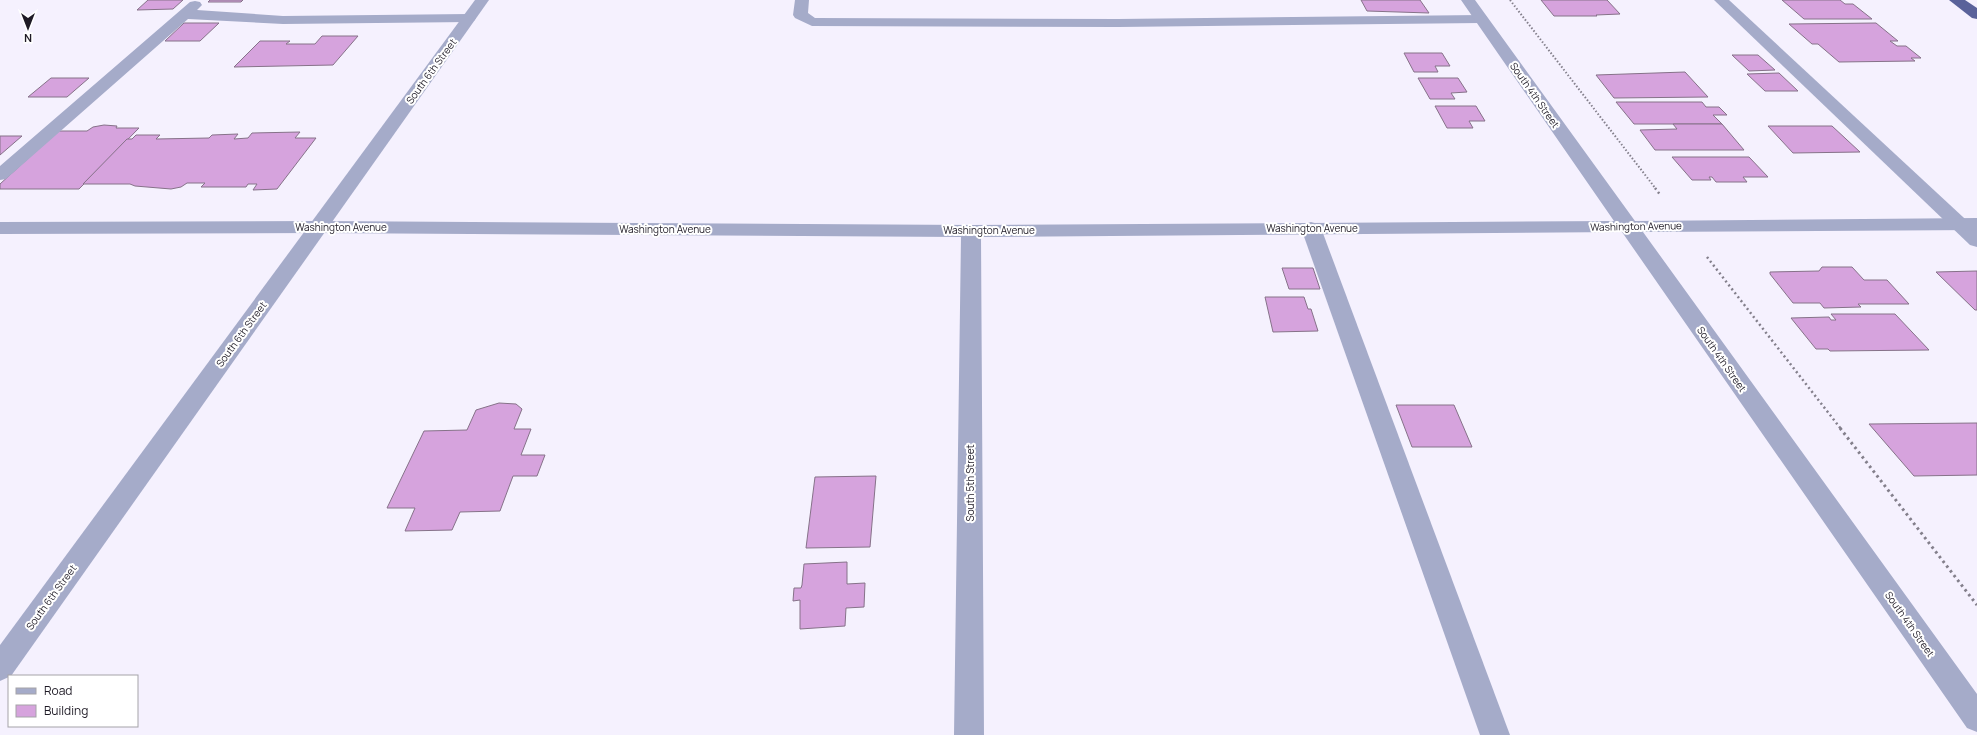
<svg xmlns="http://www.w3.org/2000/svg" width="1977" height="735" font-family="Manrope,sans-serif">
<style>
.building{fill:#d6a3dd;stroke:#867289}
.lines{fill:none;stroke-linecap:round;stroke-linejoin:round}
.path-far2{stroke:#837f8b;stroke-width:2;stroke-dasharray:1.5 2;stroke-linecap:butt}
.path-far1{stroke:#837f8b;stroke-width:2.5;stroke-dasharray:2 3;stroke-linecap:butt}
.path{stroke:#837f8b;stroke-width:3;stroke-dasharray:2.5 3.5;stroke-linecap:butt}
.service{fill:#a5abc9;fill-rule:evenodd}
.minor{fill:#a5abc9;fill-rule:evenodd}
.tertiary{fill:#a5abc9;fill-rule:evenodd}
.trunk{fill:#5a629a;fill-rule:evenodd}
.labels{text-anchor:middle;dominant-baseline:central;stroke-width:4;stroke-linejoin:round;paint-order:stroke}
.street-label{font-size:10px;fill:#1e1a25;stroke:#fff}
</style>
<rect width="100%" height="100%" fill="#f5f1fe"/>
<g class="building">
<polygon points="148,0 183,0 173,9 137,10"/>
<polygon points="210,0 243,0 241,2 208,2"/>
<polygon points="1361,0 1420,0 1429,13 1367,11"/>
<polygon points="1541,0 1607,0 1620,14 1596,15 1597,16 1554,16"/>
<polygon points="1782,0 1840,0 1845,4 1853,4 1872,19 1804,19"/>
<polygon points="184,23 219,23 200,41 165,41"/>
<polygon points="1876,23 1898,41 1890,41 1897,46 1906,46 1921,58 1911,58 1915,61 1839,62 1818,44 1812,44 1789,24"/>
<polygon points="322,36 358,36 333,65 234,67 260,41 290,41 286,44 315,44"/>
<polygon points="1404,53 1442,53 1450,66 1435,66 1438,72 1414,72"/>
<polygon points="1732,55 1758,55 1775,70 1749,71"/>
<polygon points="1685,72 1708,97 1614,98 1596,75"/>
<polygon points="1779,73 1798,91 1765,91 1747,74"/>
<polygon points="51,78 89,78 67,97 28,97"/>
<polygon points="1418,78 1458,78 1467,92 1451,93 1455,99 1430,99"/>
<polygon points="1616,102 1702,102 1706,107 1719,107 1727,115 1713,115 1722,124 1634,124"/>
<polygon points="1435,106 1476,106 1485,121 1469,121 1473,128 1447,128"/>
<polygon points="1673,124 1722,124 1744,150 1655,150 1640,130 1677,129"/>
<polygon points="104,125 117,126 116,128 139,128 79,189 0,189 0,184 58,131 87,131 93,127"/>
<polygon points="1768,126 1832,126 1860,152 1793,153"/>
<polygon points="300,132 295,138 316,138 277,189 253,190 257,184 248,184 246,187 201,187 205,183 187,183 181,187 171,189 135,186 130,184 83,184 127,139 132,139 136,135 160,135 156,139 209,138 212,135 238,134 234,139 248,138 252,133"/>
<polygon points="0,136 22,136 0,155"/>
<polygon points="1672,157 1749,157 1768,177 1743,177 1747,182 1716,182 1712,177 1709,177 1711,180 1692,180"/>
<polygon points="1822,267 1852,267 1864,280 1887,280 1909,304 1858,304 1861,307 1824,308 1820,303 1793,303 1770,274 1770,272 1819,271"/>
<polygon points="1282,268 1313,268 1320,289 1289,289"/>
<polygon points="1977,271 1977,310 1975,310 1936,272"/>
<polygon points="1265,297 1304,297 1308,309 1311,309 1318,331 1273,332"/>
<polygon points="1831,314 1895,314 1929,350 1830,351 1828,349 1816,349 1791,318 1829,317 1831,320 1836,320"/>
<polygon points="499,403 516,404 522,409 514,429 531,429 521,455 545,455 537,476 513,476 500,511 460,512 452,530 405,531 415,508 387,508 424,431 467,430 476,410"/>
<polygon points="1396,405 1454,405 1472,447 1412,447"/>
<polygon points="1977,423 1977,475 1914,476 1869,424"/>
<polygon points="876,476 870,547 806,548 815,477"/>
<polygon points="847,562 847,584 865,583 864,607 846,608 845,626 800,629 800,600 793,601 794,588 801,588 802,585 804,564"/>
</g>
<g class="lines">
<polyline class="path-far2" points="1510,0 1656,189"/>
<g class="path-far1">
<polyline points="1655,188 1661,196"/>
<polyline points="1707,257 1841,429"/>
</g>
<polyline class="path" points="1840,428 1977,605"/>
<g class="service">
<polygon points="795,0 809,0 808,13 815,18 1118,19 1481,15 1486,16 1488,19 1486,22 1481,23 1118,27 812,26 795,18 793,15"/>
<polygon points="1714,0 1729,0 1977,230 1977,247 1970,245"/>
<polygon points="195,1 200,2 202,5 197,10 283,16 469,14 474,15 476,18 474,21 469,22 283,24 188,19 6,179 0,180 0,166 190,2"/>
<polygon points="1311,222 1318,224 1321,228 1510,735 1480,735 1301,228 1304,224"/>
</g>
<polygon class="minor" points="1461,0 1475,0 1635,221 1977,218 1977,230 1643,232 1977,694 1977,732 1967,728 1622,232 981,237 984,735 954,735 961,237 318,233 0,234 0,222 318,221 971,225 1614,221"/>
<polygon class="tertiary" points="475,0 489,0 11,676 0,681 0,645"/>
<polygon class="trunk" points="1949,0 1965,0 1977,8 1977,19 1972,18"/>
</g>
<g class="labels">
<g class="street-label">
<text transform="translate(431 71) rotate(-54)">South 6th Street</text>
<text transform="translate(1535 95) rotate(55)">South 4th Street</text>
<text transform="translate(1636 226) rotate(-1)">Washington Avenue</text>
<text x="341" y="227">Washington Avenue</text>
<text x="1312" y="228">Washington Avenue</text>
<text x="665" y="229">Washington Avenue</text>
<text x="989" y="230">Washington Avenue</text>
<text transform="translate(241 334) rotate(-54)">South 6th Street</text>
<text transform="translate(1722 359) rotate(55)">South 4th Street</text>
<text transform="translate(970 483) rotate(-90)">South 5th Street</text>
<text transform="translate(51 597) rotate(-54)">South 6th Street</text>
<text transform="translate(1910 624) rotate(55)">South 4th Street</text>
</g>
</g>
<rect x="8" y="675" width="130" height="52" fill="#ffffff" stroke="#a5a3a8"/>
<rect x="16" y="688" width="20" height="6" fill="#a5abc9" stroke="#a5a3a8"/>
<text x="44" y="695" font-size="12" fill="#1e1a25">Road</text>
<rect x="16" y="705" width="20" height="12" fill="#d6a3dd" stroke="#a5a3a8"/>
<text x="44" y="715" font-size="12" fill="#1e1a25">Building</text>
<g transform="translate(28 28) rotate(180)" stroke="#ffffff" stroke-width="3" paint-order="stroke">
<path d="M0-3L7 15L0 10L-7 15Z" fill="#1e1a25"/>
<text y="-6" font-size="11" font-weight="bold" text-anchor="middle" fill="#1e1a25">N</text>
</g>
</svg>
